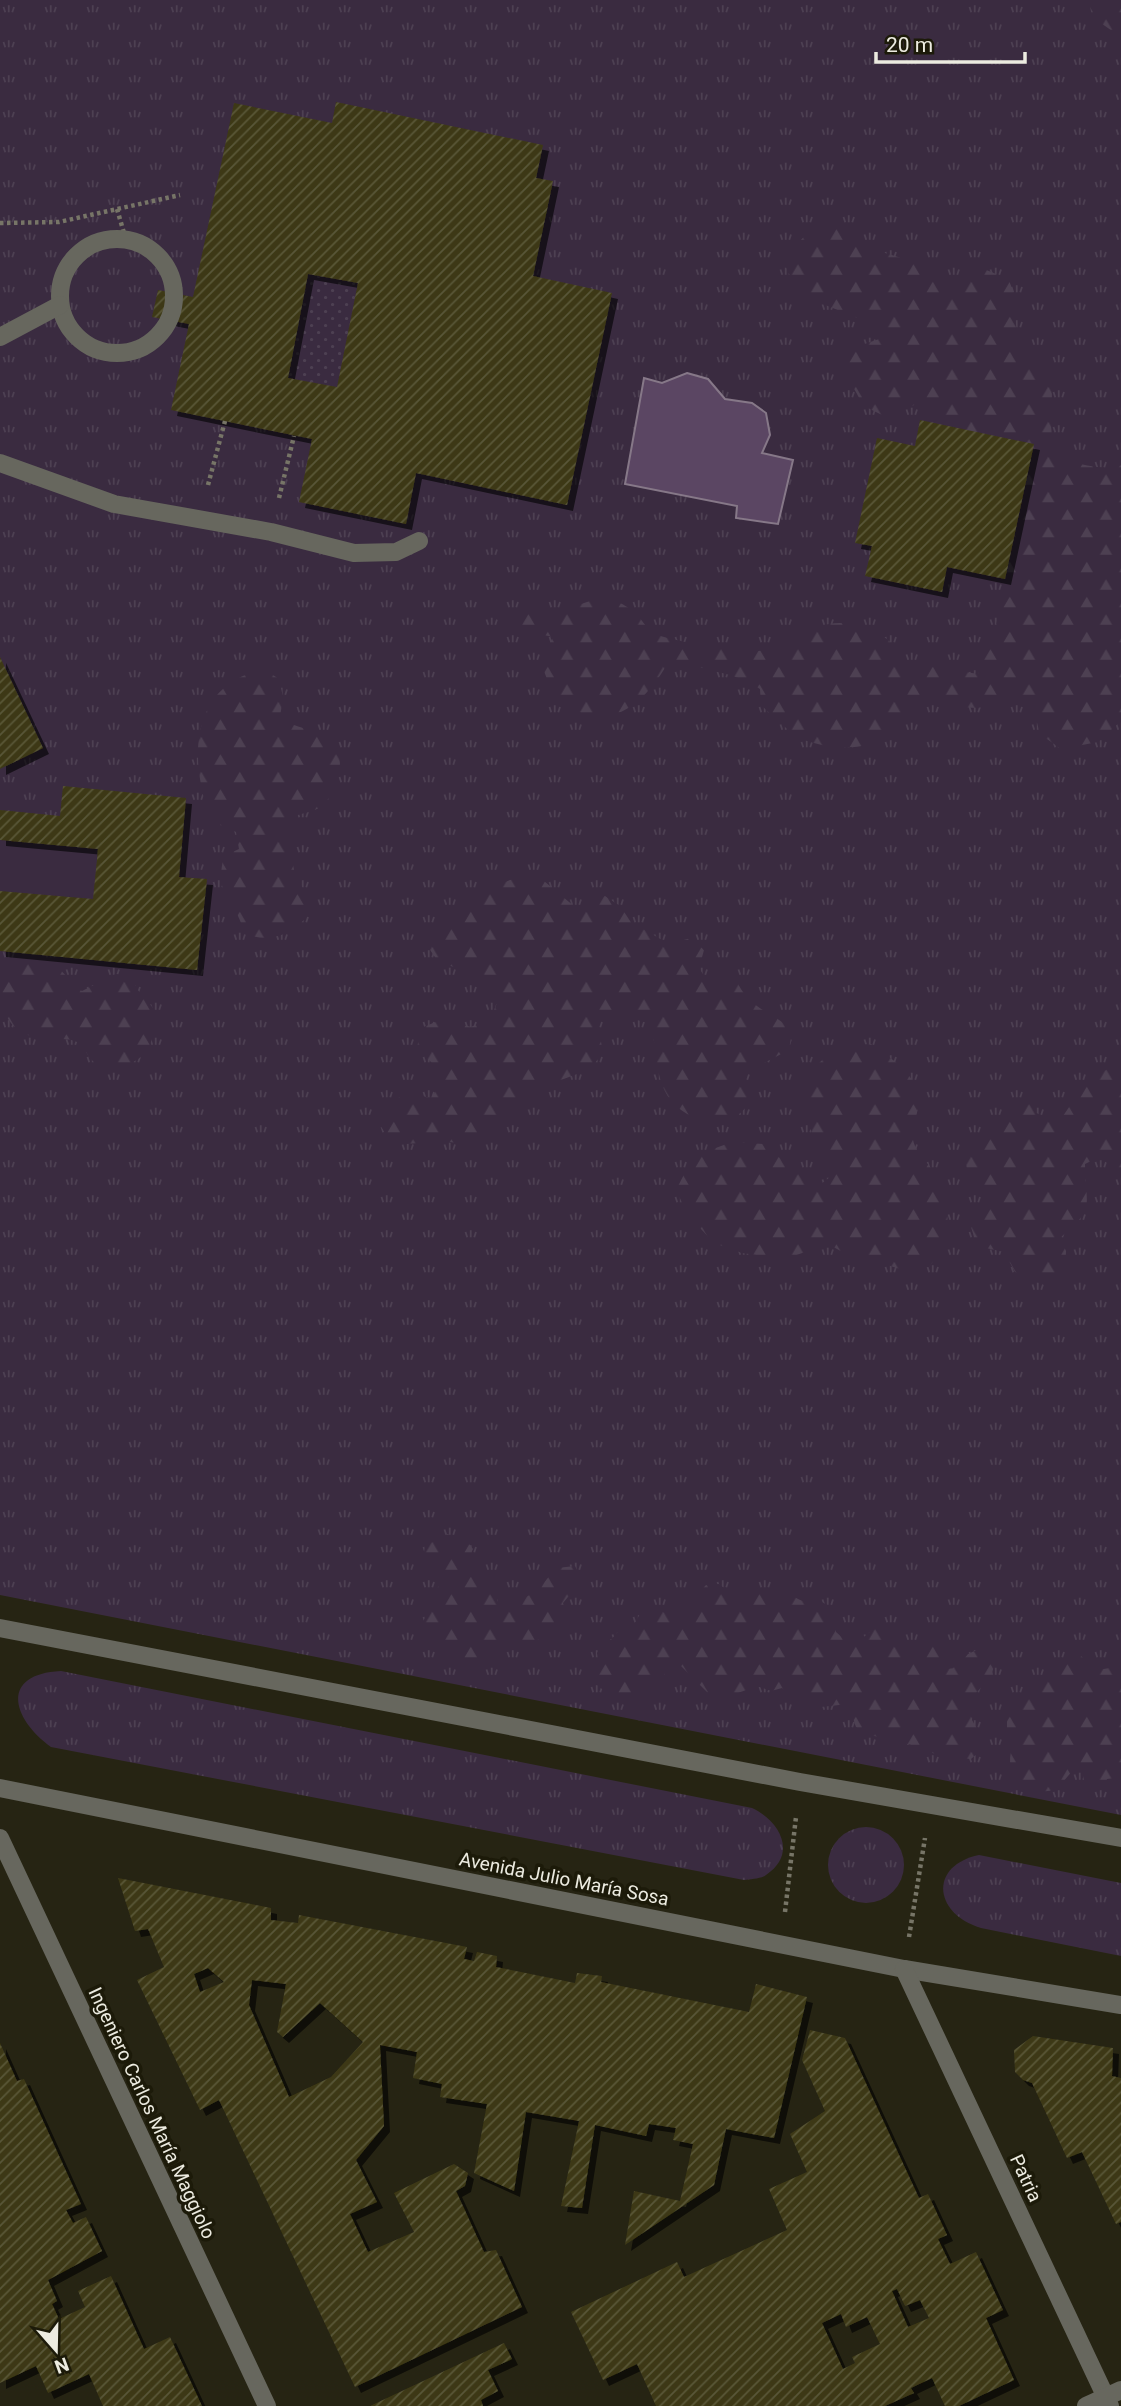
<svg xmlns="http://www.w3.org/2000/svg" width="1121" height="2406" font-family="Roboto,sans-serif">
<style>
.grass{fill:url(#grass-tufts)}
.forest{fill:url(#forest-firs)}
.garden{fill:url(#garden-dots)}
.pitch{fill:#3a2b40}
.water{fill:#5b4663;stroke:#867888;stroke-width:2}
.building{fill:url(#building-hatch);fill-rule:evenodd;filter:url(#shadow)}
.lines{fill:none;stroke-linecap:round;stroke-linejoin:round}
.path{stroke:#777567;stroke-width:4.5;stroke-dasharray:3.5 3.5;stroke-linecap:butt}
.service{stroke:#67675e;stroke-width:18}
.minor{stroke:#67675e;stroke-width:18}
.labels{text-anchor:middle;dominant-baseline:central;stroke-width:7;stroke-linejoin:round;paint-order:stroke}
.street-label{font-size:19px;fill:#ecebe0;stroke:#1c1a09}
</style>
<defs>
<pattern id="grass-tufts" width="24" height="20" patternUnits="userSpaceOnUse" patternTransform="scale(1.75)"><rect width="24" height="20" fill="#3a2b40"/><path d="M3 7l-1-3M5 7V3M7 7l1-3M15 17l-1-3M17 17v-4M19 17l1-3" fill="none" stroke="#4d4052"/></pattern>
<pattern id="forest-firs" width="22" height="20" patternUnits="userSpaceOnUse" patternTransform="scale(1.75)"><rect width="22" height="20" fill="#3a2b40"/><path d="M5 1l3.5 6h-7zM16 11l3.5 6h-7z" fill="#4d4052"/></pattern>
<pattern id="garden-dots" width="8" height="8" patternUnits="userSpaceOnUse" patternTransform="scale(1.75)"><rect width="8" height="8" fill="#3a2b40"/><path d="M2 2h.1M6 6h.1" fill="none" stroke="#4d4052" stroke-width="1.8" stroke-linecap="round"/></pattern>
<pattern id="building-hatch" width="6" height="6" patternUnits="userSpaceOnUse" patternTransform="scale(1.75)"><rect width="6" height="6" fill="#3d3916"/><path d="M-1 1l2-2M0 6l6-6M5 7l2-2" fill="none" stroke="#595638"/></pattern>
<filter id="shadow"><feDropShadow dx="6" dy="6" stdDeviation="0" flood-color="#0009"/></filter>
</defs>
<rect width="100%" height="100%" fill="#262413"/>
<g class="grass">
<polygon points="0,0 1121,0 1121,1815 0,1595"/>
<path d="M61 1671 752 1808C780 1821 798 1854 766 1875 761 1879 750 1879 744 1880L51 1747C11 1718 0 1674 61 1671Z"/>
<circle cx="866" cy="1865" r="38"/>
<path d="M979 1855 1121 1883V1956L981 1928C934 1914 928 1866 979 1855Z"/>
</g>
<g class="forest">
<polygon points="1089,0 1121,0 1121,37 1092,17"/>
<path d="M834 225 882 252 911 261 937 276 967 280 984 269 1008 279C1021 303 1009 326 1025 352 1033 365 1047 366 1051 384 1055 407 1043 441 1064 457 1075 466 1099 466 1112 470L1121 465V721L1098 742 1061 749 1040 734 1031 700 1012 694C970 720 966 702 924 699 903 741 859 756 814 743 793 738 777 719 761 705L760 689C734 671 700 670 670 659 651 694 618 732 575 710 568 706 558 700 554 693 548 684 545 672 540 662L553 637 521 630 494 618 497 608H530L552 617C583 603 606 587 635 613 642 619 646 628 653 633 662 639 736 652 748 652 811 649 816 597 889 640L897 661 978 674 996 625 1007 580 967 567 917 404 884 416 862 405C856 387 842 376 840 358L853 348 879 339 877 321 860 319 798 294 783 260 809 231Z"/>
<path d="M264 669 279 679 283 697 280 717C294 729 315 729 333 736 345 759 342 791 319 808 314 811 304 813 298 815L288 835 294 870 312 908C299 933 270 945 244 933 236 897 213 900 224 856L239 849 236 832 211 821C189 760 188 686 264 669Z"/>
<path d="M538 876 575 907 605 896 620 906 631 922 669 944 691 938 704 950 699 968 708 982 738 984C753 1012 772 1010 792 1031L789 1050 745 1073 750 1103C738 1117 722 1130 703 1122 671 1108 662 1095 656 1060 653 1046 656 1036 649 1023L611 1013 598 1023 603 1054 588 1070 550 1084 510 1107 498 1134 472 1146 445 1141 393 1145 378 1122 387 1103 409 1093 431 1098 442 1083 432 1063 417 1048 421 1028 443 1019 471 1027 492 1017 500 994 489 976 439 963 426 944C438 915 451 913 480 908L489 889 510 880Z"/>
<path d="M45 958C60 963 68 983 82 991L116 974 132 976 137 989 153 1008C154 1021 155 1039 147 1050 136 1066 111 1072 94 1062 87 1057 85 1046 77 1042 64 1036 54 1041 41 1039 0 1030 0 1003 0 966Z"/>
<path d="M871 1044C891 1059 921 1075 918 1105 917 1120 908 1130 915 1146 920 1157 931 1166 937 1177 953 1209 951 1240 929 1267L900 1269 881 1263 866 1265 828 1244 785 1259 742 1253 714 1243 688 1215 676 1190 690 1163 713 1149 732 1142 763 1144 800 1174 821 1184 834 1174 807 1123 799 1090C820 1058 830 1046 871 1044Z"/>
<path d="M1121 1065V1173L1099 1157 1085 1164C1085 1207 1097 1207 1060 1238L1066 1251 1065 1272 1047 1286 1015 1272 1004 1252 977 1246 970 1224 980 1206 983 1188 967 1169 964 1154C976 1135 1001 1118 1018 1100H1030L1035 1112 1047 1119 1063 1116 1091 1075Z"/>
<path d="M447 1534 465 1539 473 1549 465 1565 468 1579 477 1571 495 1570C500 1582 495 1590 498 1603L506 1608 535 1592 557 1568 575 1566 582 1580 563 1603 566 1614 560 1628 530 1644 517 1640C505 1645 504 1653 494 1659 485 1665 470 1664 459 1666L450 1659 448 1644 428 1646 421 1640 420 1629 441 1580 423 1558 425 1546Z"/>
<path d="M719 1584 730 1593 753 1586 768 1599 788 1591C797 1601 805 1603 818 1600L833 1608 836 1632 845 1640H860L875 1628H893C906 1645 916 1646 936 1643L945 1654 946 1669 956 1668 968 1654 983 1647 997 1654 991 1677 976 1693 972 1720 978 1731 981 1750 971 1759 940 1756 916 1746 866 1734 856 1727 848 1704 821 1707 809 1698 798 1699 782 1688 771 1691 757 1686 727 1697H712L679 1664C657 1672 660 1693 641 1700 625 1693 607 1699 595 1682L599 1662 597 1653C604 1642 616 1638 621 1627L635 1623 641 1612 654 1605 665 1613 689 1610 696 1596 706 1585Z"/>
<path d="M1076 1652 1098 1670 1121 1666V1791L1115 1778 1107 1779 1105 1785C1098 1788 1093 1789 1085 1785L1082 1771 1074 1769 1056 1790C1047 1791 1037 1793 1029 1790 1006 1782 1007 1755 1016 1738L1007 1729V1714L1023 1696 1034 1691 1035 1683 1050 1670 1064 1668Z"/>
</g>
<polygon class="garden" points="308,274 358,283 337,387 288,378"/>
<polygon class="pitch" points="0,840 98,849 93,899 0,891"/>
<polygon class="water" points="687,373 708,379 725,399 752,403 766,413 770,435 762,453 793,460 778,524 736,518 737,506 625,484 644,378 662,383"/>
<g class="building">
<path d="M336 102 543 145 536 178 553 181 533 276 612 293 567 505 416 473 406 524 299 502 312 439 171 410 189 324 152 317 158 290 193 297 234 103 332 123ZM308 274 358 283 337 387 288 378Z"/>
<polygon points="920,420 1034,444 1005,579 947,567 942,592 865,576 872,546 855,543 877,438 915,446"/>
<polygon points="0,657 43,748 0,769"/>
<polygon points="63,786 186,798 179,877 207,879 197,970 0,951 0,891 93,899 98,849 0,840 0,810 60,816"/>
<path d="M118 1878 271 1908V1920L298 1923 299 1915 467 1947 464 1959 474 1961 477 1952 497 1956 496 1967 575 1983 577 1973 602 1976 601 1982 749 2012 756 1984 807 1997 774 2138 726 2129 714 2185 625 2245 634 2191 680 2201 693 2144 673 2140 676 2128 649 2124 646 2136 595 2125 582 2208 561 2206 579 2121 526 2112 514 2191 474 2173 487 2104 440 2097 442 2084 413 2078 417 2052 380 2045 384 2126 356 2160 377 2202 350 2214 368 2252 414 2232 394 2193 454 2164 468 2173 465 2186 456 2191 484 2252 496 2250 522 2307 355 2387 219 2100 200 2110 137 1980 164 1967 148 1929 135 1931ZM208 1968 224 1982 200 1992 194 1974ZM252 1980 286 1984 277 2032 283 2037 320 2003 363 2042 331 2077 289 2097 249 2005Z"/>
<path d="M810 2030 845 2038 919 2198 928 2194 947 2235 938 2239 950 2264 976 2252 1003 2310 986 2318 1014 2380 959 2406H945L932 2378 911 2388 914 2393 885 2406H656L637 2364 603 2380 571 2312 677 2262 684 2277 787 2230 769 2189 807 2172 790 2134 825 2111 802 2060ZM897 2289 905 2306 920 2300 929 2318 908 2327 892 2291ZM841 2314 846 2327 867 2317 880 2344 852 2357 855 2363 843 2369 822 2323Z"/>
<polygon points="1033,2036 1113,2048 1112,2076 1121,2078 1121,2222 1116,2224 1082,2152 1067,2158 1032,2083 1023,2080 1015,2072 1014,2050"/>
<polygon points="0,2043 17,2081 24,2079 81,2204 66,2210 73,2223 86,2217 102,2251 48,2280 57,2301 52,2304 59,2319 85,2307 78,2291 111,2276 144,2349 170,2337 202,2406 103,2406 89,2374 48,2393 36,2366 0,2383"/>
<polygon points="504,2343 512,2359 488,2370 498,2391 481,2400 483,2406 370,2406"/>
</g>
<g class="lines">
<g class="path">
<polyline points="117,209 126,240"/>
<polyline points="0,223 59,222 180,195"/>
<polyline points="208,485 225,421"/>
<polyline points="279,498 294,436"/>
<polyline points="785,1912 796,1817"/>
<polyline points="909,1937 925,1838"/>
</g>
<g class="service">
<circle cx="117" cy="296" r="57"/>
<polyline points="0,337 60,305"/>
<polyline points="0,463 114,504 271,532 354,553 396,552 419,541"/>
</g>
<g class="minor">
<polyline points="0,1628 800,1782 1121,1838"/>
<polyline points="0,1788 904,1969 1121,2005"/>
<polyline points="0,1838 267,2406"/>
<polyline points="904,1969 1110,2406"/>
<polyline points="1086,2406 1121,2390"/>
</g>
</g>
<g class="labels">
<g class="street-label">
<text transform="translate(564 1879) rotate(11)">Avenida Julio María Sosa</text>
<text transform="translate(152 2113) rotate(65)">Ingeniero Carlos María Maggiolo</text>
<text transform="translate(1026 2178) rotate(65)">Patria</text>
</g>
</g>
<g transform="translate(56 2350) rotate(160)" stroke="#1c1a09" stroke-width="5" paint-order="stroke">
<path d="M0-5L12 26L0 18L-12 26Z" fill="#ecebe0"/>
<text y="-10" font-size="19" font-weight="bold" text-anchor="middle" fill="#ecebe0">N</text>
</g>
<path d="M876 52v10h149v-10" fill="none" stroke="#ecebe0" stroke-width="3.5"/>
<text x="886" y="52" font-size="21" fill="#ecebe0" stroke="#1c1a09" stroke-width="5" paint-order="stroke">20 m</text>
</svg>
